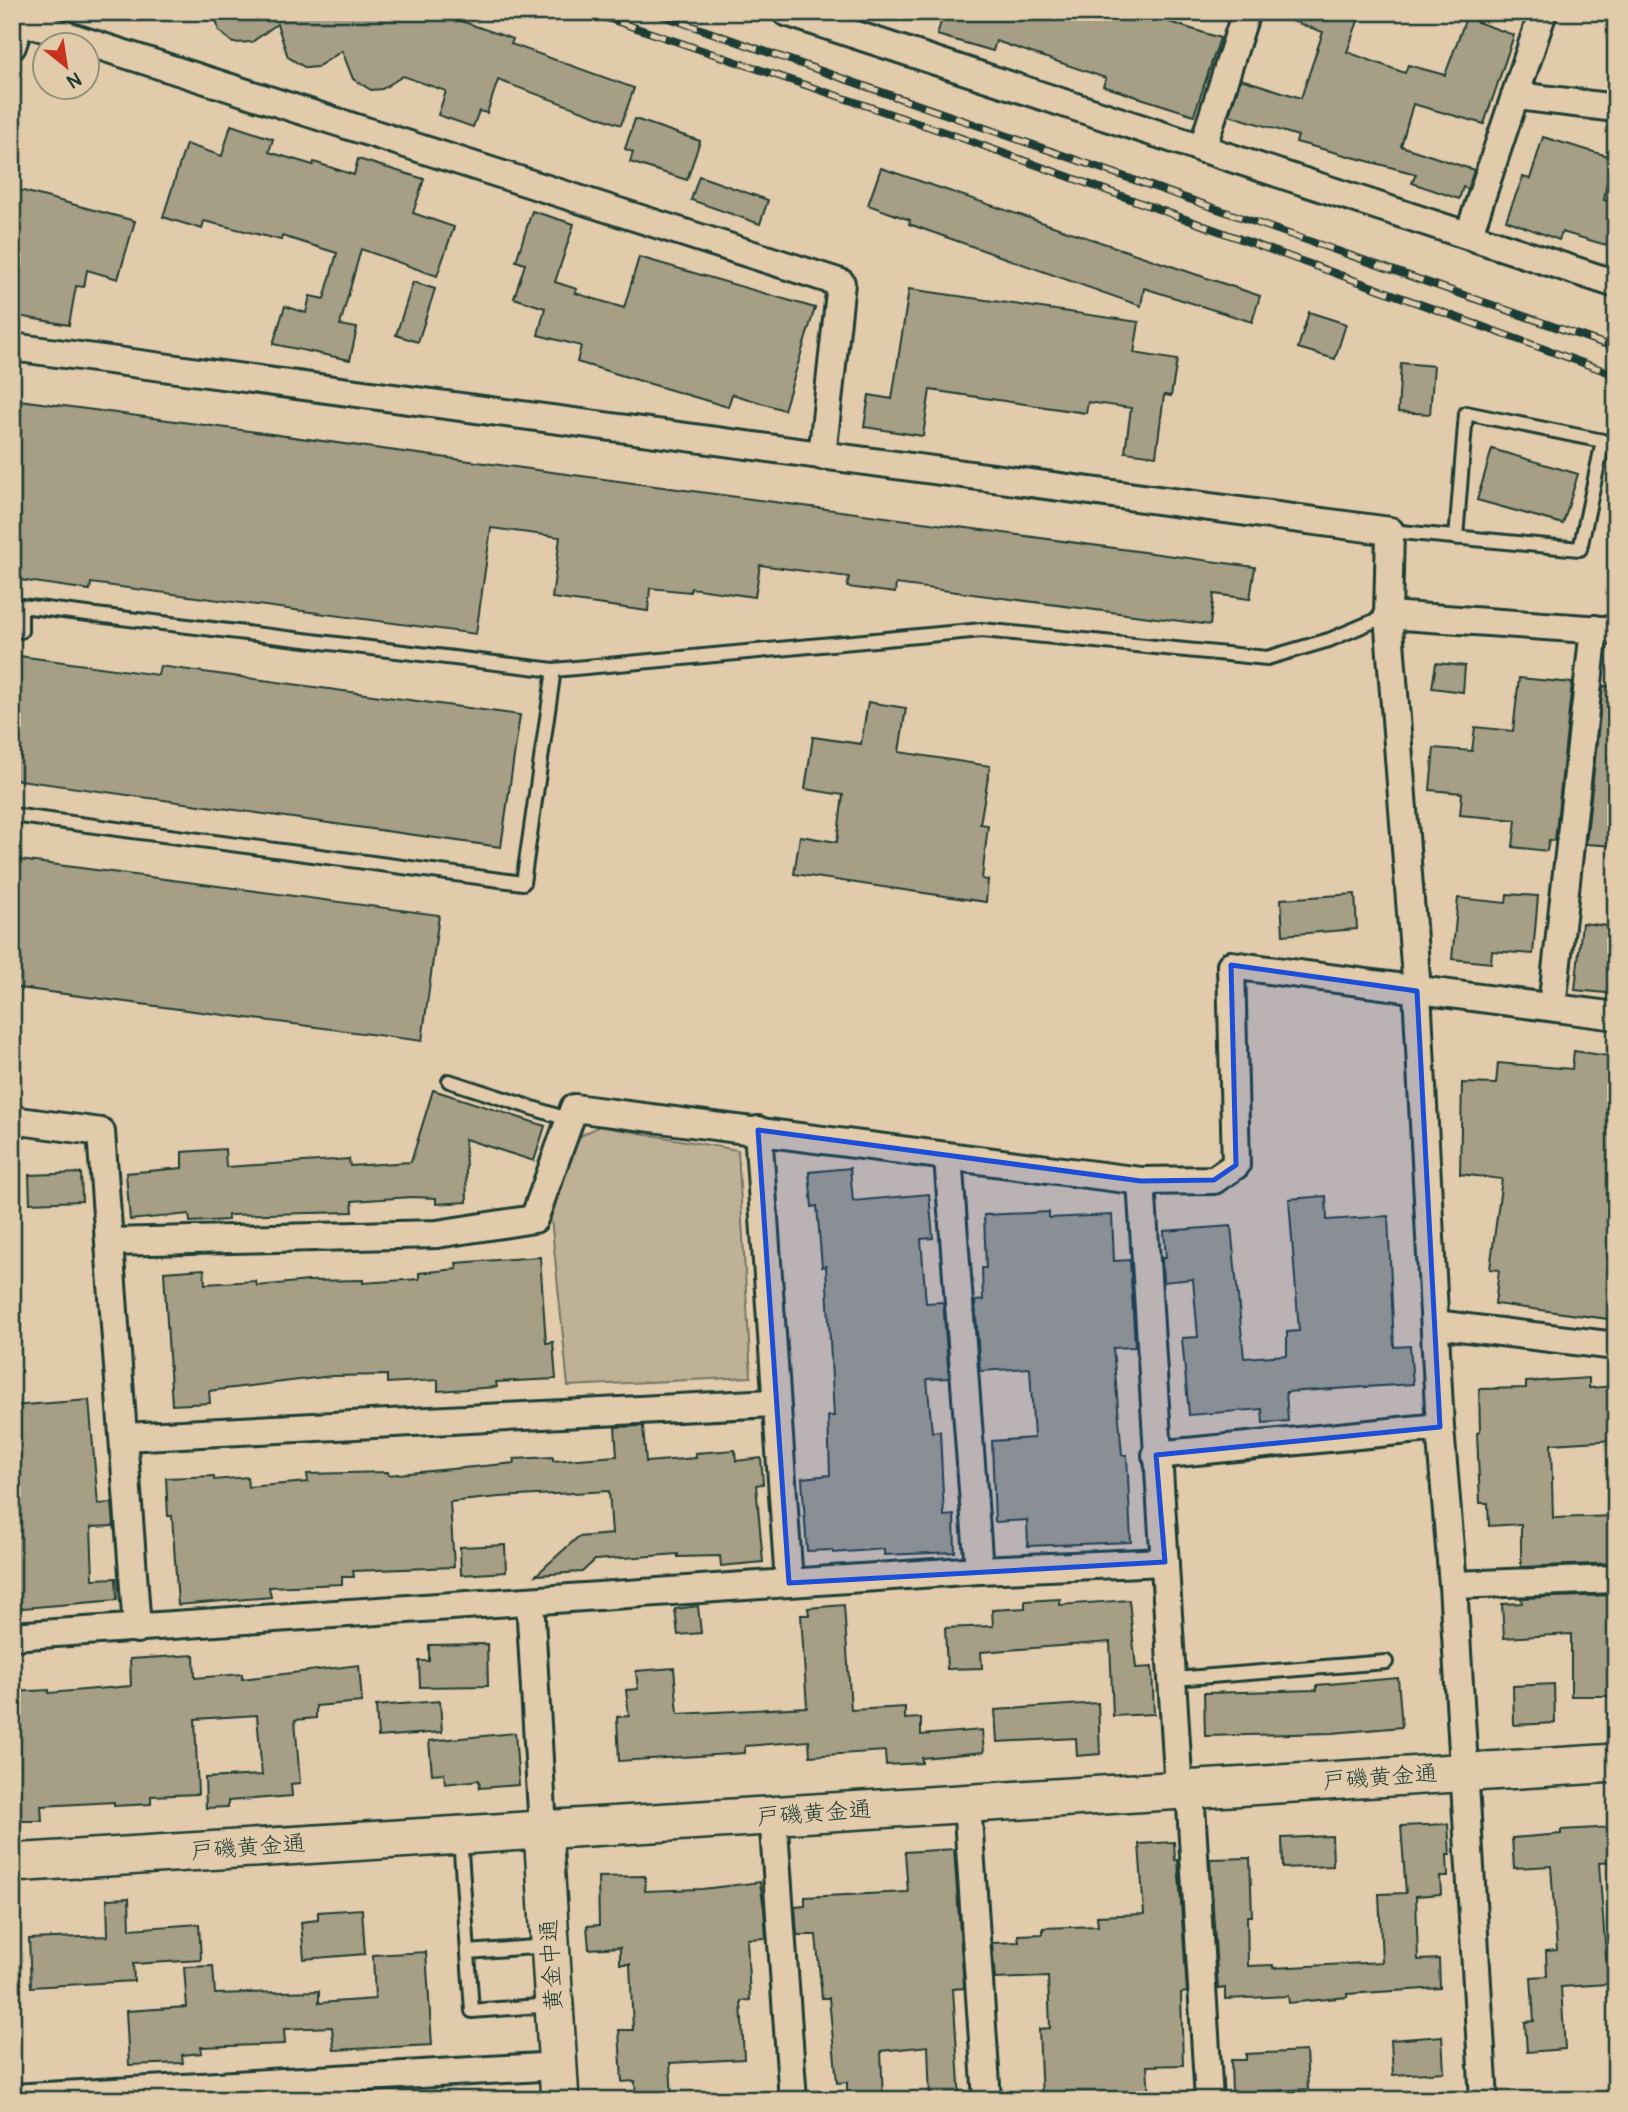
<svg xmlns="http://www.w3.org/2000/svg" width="1628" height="2112" font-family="Pangolin,'Klee One',sans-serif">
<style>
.green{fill:#bfb196;stroke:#6f7765;stroke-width:2}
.building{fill:#a69f86;stroke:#1f3d34;stroke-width:2}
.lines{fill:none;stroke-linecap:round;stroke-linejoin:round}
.lane-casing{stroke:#1f3d34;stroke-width:18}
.street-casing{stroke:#1f3d34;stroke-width:32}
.secondary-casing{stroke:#1f3d34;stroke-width:42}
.lane{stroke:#e2cbab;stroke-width:12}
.street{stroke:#e2cbab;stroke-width:26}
.secondary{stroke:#e2cbab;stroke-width:37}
.rail-casing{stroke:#1f3d34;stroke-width:8}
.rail{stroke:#e2cbab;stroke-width:5;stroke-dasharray:16;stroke-linecap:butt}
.marked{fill:#1d4ed8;fill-opacity:0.2;stroke:#1d4ed8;stroke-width:5;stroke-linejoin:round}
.labels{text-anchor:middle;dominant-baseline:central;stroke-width:5;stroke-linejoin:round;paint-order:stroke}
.street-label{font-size:23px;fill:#1f3d34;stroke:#e2cbab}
</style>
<rect width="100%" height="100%" fill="#e2cbab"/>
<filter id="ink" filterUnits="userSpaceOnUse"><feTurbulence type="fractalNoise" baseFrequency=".0143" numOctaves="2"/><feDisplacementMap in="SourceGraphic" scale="14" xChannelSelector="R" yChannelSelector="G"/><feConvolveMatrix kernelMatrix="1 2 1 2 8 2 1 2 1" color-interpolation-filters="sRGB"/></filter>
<g filter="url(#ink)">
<polygon class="green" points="599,1126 738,1150 751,1377 568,1386 551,1218 575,1139"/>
<g class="building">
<polygon points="214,12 416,12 439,20 441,14 513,39 511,44 634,88 621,125 498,80 487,113 479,111 473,127 438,115 446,91 403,76 382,89 371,90 353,79 342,51 317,67 306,68 288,57 277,24 252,42 233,43 219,31"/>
<polygon points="944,12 1138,12 1220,38 1194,115 1103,86 1106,78 996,41 993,51 937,35"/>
<polygon points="1276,12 1361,12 1347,52 1405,73 1408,65 1445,75 1466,18 1514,35 1484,124 1413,104 1401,146 1474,170 1468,189 1463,187 1459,199 1412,183 1416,174 1296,142 1298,136 1229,115 1241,79 1301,98 1323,32 1275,15"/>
<polygon points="635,119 700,141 687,180 630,162 633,152 625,149"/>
<polygon points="231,125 273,139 269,152 313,165 314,162 354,175 358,159 424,179 413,213 454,227 437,276 361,249 340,325 357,328 350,360 273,344 285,306 306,313 310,296 324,299 337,253 282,236 281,240 204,221 202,229 163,217 186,144 222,156"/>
<polygon points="1543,137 1611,157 1604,200 1616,204 1616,248 1562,232 1559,240 1506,220 1523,177 1530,179"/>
<polygon points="881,168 1260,296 1252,322 1144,288 1141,306 909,224 910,220 868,205"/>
<polygon points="699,176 768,200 760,224 691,200"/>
<polygon points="12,188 135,221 118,279 87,270 84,287 76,286 69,325 12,315"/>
<polygon points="532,211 574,224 555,282 577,289 575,293 624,308 639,257 815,308 784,410 732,394 728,407 577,362 581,346 538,335 545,308 514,298 525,264 516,261"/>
<polygon points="413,282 435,289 418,342 396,335"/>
<polygon points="909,289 1139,322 1134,353 1177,360 1171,396 1164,395 1156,456 1125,452 1131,408 1088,402 1086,413 930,390 923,436 864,427 869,395 892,399"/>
<polygon points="1309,312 1346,324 1335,359 1298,348"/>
<polygon points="1401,363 1434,366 1430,414 1398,412"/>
<polygon points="12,399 1255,567 1250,599 1214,594 1210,625 896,584 895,593 847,587 849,577 760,565 755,597 691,588 690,592 650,588 648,611 552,598 560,537 491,528 476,634 91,583 90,590 12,579"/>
<polygon points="1492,449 1578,474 1563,524 1477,500"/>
<polygon points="12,655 158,675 160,666 520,715 501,847 12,779"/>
<polygon points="1436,663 1465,666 1463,692 1432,688"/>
<polygon points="1519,678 1572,683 1555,841 1549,840 1547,851 1513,847 1516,820 1460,815 1462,793 1430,790 1434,748 1472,751 1475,727 1513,731"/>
<polygon points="1603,686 1616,687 1616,846 1586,844"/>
<polygon points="868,702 906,708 899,752 990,766 980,824 988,825 982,879 988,880 986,902 794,874 800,836 837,842 843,795 805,789 813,737 861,744"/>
<polygon points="12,859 439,915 422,1041 12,987"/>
<polygon points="1355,894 1357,929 1283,935 1281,899"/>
<polygon points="1507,894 1538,896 1533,954 1492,951 1491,963 1452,959 1458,898 1506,903"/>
<polygon points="1582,923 1616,927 1616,994 1575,990"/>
<polygon points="1574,1051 1616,1057 1616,1320 1495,1304 1499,1270 1490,1269 1502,1179 1460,1174 1462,1083 1496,1084 1498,1063 1572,1069"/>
<polygon points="433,1090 545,1126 534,1161 465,1139 467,1202 436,1204 436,1198 412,1197 352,1201 353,1212 228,1215 228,1220 190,1222 189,1214 130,1220 126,1173 182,1168 182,1152 225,1149 226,1167 349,1159 350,1166 411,1162"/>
<polygon points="850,1168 853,1201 929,1194 933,1238 921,1239 926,1303 943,1302 949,1378 927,1379 932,1432 940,1431 944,1516 954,1515 955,1552 884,1555 884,1549 833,1553 832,1550 807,1551 802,1478 830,1475 828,1416 834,1416 826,1266 822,1267 817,1206 812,1207 809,1172"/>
<polygon points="81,1173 82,1201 30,1203 29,1175"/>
<polygon points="1326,1196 1327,1220 1388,1216 1394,1347 1410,1346 1413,1384 1286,1392 1288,1421 1263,1423 1262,1409 1189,1415 1182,1338 1198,1337 1193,1279 1163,1282 1162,1258 1166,1258 1164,1231 1231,1226 1244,1358 1287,1355 1287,1332 1299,1331 1289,1199"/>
<polygon points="1049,1212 1049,1218 1112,1215 1114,1261 1130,1260 1135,1347 1113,1348 1122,1455 1127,1455 1131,1542 1028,1546 1027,1520 995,1522 992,1441 1034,1438 1030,1368 980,1371 975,1301 983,1300 982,1268 986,1268 984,1215"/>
<polygon points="540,1257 546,1343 553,1342 556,1379 496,1382 497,1387 438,1391 438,1380 387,1383 387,1375 332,1376 209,1391 210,1403 172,1405 164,1272 204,1269 205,1284 256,1281 257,1286 308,1281 363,1280 363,1283 419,1279 419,1273 457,1269 456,1263"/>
<polygon points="1589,1378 1589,1388 1616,1386 1616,1440 1551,1444 1553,1518 1616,1516 1616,1563 1521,1567 1521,1524 1489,1526 1488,1503 1480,1503 1477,1433 1480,1432 1479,1389 1526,1388 1526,1382"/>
<polygon points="89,1400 98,1504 112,1503 114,1526 91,1527 93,1579 116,1578 117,1600 12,1609 12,1406"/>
<polygon points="643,1426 646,1462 696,1458 695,1453 735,1450 736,1461 761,1458 763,1484 756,1485 763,1562 721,1566 720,1556 678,1557 678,1554 595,1560 582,1572 536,1575 578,1537 612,1534 609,1491 499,1497 450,1502 454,1567 353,1571 354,1577 342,1577 342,1584 269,1587 271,1597 178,1605 172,1516 168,1516 166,1478 214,1476 214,1480 247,1477 248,1487 308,1482 307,1474 388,1472 388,1475 515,1463 514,1459 553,1457 553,1461 617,1456 615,1427"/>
<polygon points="505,1545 506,1572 461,1575 460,1547"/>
<polygon points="1616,1595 1616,1696 1571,1696 1571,1634 1504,1638 1502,1604 1522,1603 1521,1598"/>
<polygon points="1060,1599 1060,1605 1129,1600 1136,1668 1152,1667 1154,1714 1113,1716 1110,1642 981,1652 982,1668 947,1669 945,1628 993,1626 992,1610 1025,1608 1025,1601"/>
<polygon points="844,1605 851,1710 905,1707 905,1719 921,1718 921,1735 982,1730 984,1752 922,1758 922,1763 886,1765 885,1751 810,1756 809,1741 745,1746 745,1753 619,1761 617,1717 629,1716 626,1690 638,1689 636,1671 674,1668 678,1714 807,1707 801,1615 809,1615 808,1608"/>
<polygon points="698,1606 701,1633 678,1635 675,1609"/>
<polygon points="487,1644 488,1686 420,1687 419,1661 429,1661 429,1645"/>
<polygon points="194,1655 195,1678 242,1674 242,1679 359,1665 362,1702 316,1706 316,1718 295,1720 300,1783 291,1784 292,1796 228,1801 228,1807 206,1808 205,1778 262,1775 257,1715 195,1719 198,1794 151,1796 151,1804 114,1806 114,1802 41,1806 42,1821 12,1821 12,1692 49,1690 49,1693 131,1686 130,1659"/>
<polygon points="1398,1678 1402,1727 1332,1733 1205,1736 1204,1693 1317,1690 1317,1685"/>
<polygon points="1554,1684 1555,1723 1514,1725 1513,1686"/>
<polygon points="440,1701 442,1732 378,1737 376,1706"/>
<polygon points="1098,1703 1100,1754 1077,1756 1076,1738 997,1742 995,1710"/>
<polygon points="515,1733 519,1785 480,1788 479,1780 445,1784 444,1773 432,1774 429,1741"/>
<polygon points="1448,1824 1450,1855 1447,1855 1448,1877 1440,1877 1441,1894 1416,1896 1418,1960 1439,1959 1440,1988 1347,1994 1347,1997 1289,2003 1288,1996 1225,1999 1225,1988 1218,1989 1210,1859 1250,1858 1252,1916 1247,1916 1248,1966 1273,1965 1273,1968 1382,1962 1379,1894 1406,1893 1401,1826"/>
<polygon points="1616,1827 1616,1862 1599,1863 1608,1984 1561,1987 1565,2049 1527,2052 1525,2022 1534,2021 1531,1977 1547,1976 1546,1951 1557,1950 1551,1866 1514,1868 1512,1838 1561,1834 1561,1830"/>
<polygon points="1332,1836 1333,1866 1283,1868 1282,1838"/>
<polygon points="1174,1842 1175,1860 1178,1860 1187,1992 1181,1993 1183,2065 1147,2066 1149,2098 1042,2100 1039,2029 1050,2028 1048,1977 995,1979 992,1943 1019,1942 1018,1935 1043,1934 1043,1928 1098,1926 1097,1916 1144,1914 1139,1844"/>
<polygon points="954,1849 964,1988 953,1989 960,2100 930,2100 928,2046 881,2051 883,2100 847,2100 847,2082 837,2083 829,1998 822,1998 816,1935 797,1935 795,1907 805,1906 805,1897 908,1892 905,1852"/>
<polygon points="645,1876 645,1891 702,1889 760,1882 764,1909 766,1938 747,1939 750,2000 741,2001 744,2059 670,2063 672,2100 636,2100 635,2081 622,2082 619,2030 633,2030 630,1964 620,1964 620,1947 589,1949 587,1926 599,1925 598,1877"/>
<polygon points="129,1898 130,1929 199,1924 201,1960 133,1964 134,1981 31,1987 29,1939 108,1936 107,1899"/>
<polygon points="362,1909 365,1954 304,1959 301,1922 318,1920 318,1912"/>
<polygon points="426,1952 432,2045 334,2050 332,2027 284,2029 285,2044 201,2047 202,2053 182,2055 183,2063 129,2065 126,2011 187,2007 184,1967 213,1966 215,1994 319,1991 319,2003 375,1999 373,1955"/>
<polygon points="1442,2036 1444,2072 1393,2075 1391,2040"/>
<polygon points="1306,2051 1308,2089 1232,2093 1231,2060 1246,2060 1246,2054"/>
</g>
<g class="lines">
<g class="lane-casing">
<g id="lane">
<polyline points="1390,531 1580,549 1603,441 1466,413 1456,538"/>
<polyline points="12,629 21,631 21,606 554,670 982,630 1267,658 1329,640 1388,615"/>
<polyline points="12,815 523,883 554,670"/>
<polyline points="449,1081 570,1120"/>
<polyline points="1174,1679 1386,1662"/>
<polyline points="460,1837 472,2011 552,2005"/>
<polyline points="468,1952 547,1946"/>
</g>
</g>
<g class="street-casing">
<g id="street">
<polyline points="786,12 1616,284"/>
<polyline points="12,18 841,283 822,456"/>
<polyline points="12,46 21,21"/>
<polyline points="1517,96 1616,108"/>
<polyline points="1202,149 1246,12"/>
<polyline points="1469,234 1543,12"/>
<polyline points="12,347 1390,531 1388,615"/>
<polyline points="1552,1007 1594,629"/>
<polyline points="12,1120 101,1132 137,1629"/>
<polyline points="758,1130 789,1583"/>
<polyline points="948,1157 979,1570"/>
<polyline points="1141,1181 1179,1791"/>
<polyline points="109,1242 437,1234 534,1219 574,1108 1141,1181 1214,1180 1236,1165 1231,965 1616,1016"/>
<polyline points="1435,1324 1616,1346"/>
<polyline points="124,1437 774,1403"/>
<polyline points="1156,1455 1440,1427"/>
<polyline points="1453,1585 1616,1579"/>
<polyline points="530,1601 543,1830"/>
<polyline points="12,1636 979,1570 1165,1562"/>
<polyline points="1190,1790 1209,2100"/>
<polyline points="967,1803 987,2100"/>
<polyline points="773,1815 793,2100"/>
<polyline points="12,2098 558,2066"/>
<polyline points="1484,2100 1453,1585 1440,1427 1417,991 1388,615 1616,631"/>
</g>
</g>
<g class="secondary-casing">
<g id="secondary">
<polyline points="543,1830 560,2100"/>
<polyline points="12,1863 1616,1763"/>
</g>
</g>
<use href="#lane" class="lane"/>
<use href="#street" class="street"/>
<use href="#secondary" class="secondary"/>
<g class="rail-casing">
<g id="rail">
<polyline points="589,12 956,136 1616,375"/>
<polyline points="652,12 1616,348"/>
</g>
</g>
<use href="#rail" class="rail"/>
</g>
</g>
<path class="marked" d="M1231 965 1417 991 1440 1427 1156 1455 1165 1562 789 1583 758 1130 1141 1181 1214 1180 1236 1165Z"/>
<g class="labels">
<g class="street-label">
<text transform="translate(1380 1777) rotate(-4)">戸磯黄金通</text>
<text transform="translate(814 1813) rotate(-4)">戸磯黄金通</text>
<text transform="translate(248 1847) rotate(-4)">戸磯黄金通</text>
<text transform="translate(551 1965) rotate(-93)">黄金中通</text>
</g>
</g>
<rect width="1628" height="2112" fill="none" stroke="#e2cbab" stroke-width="42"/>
<rect x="21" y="21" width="1586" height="2070" fill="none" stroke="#1f3d34" stroke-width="2.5" filter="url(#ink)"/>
<g transform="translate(66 66) rotate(150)"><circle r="33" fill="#e2cbab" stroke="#94927b" stroke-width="2"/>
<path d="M0-5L12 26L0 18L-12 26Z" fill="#c8321e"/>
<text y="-10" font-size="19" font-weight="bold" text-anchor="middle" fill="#1f3d34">N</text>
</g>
</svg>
